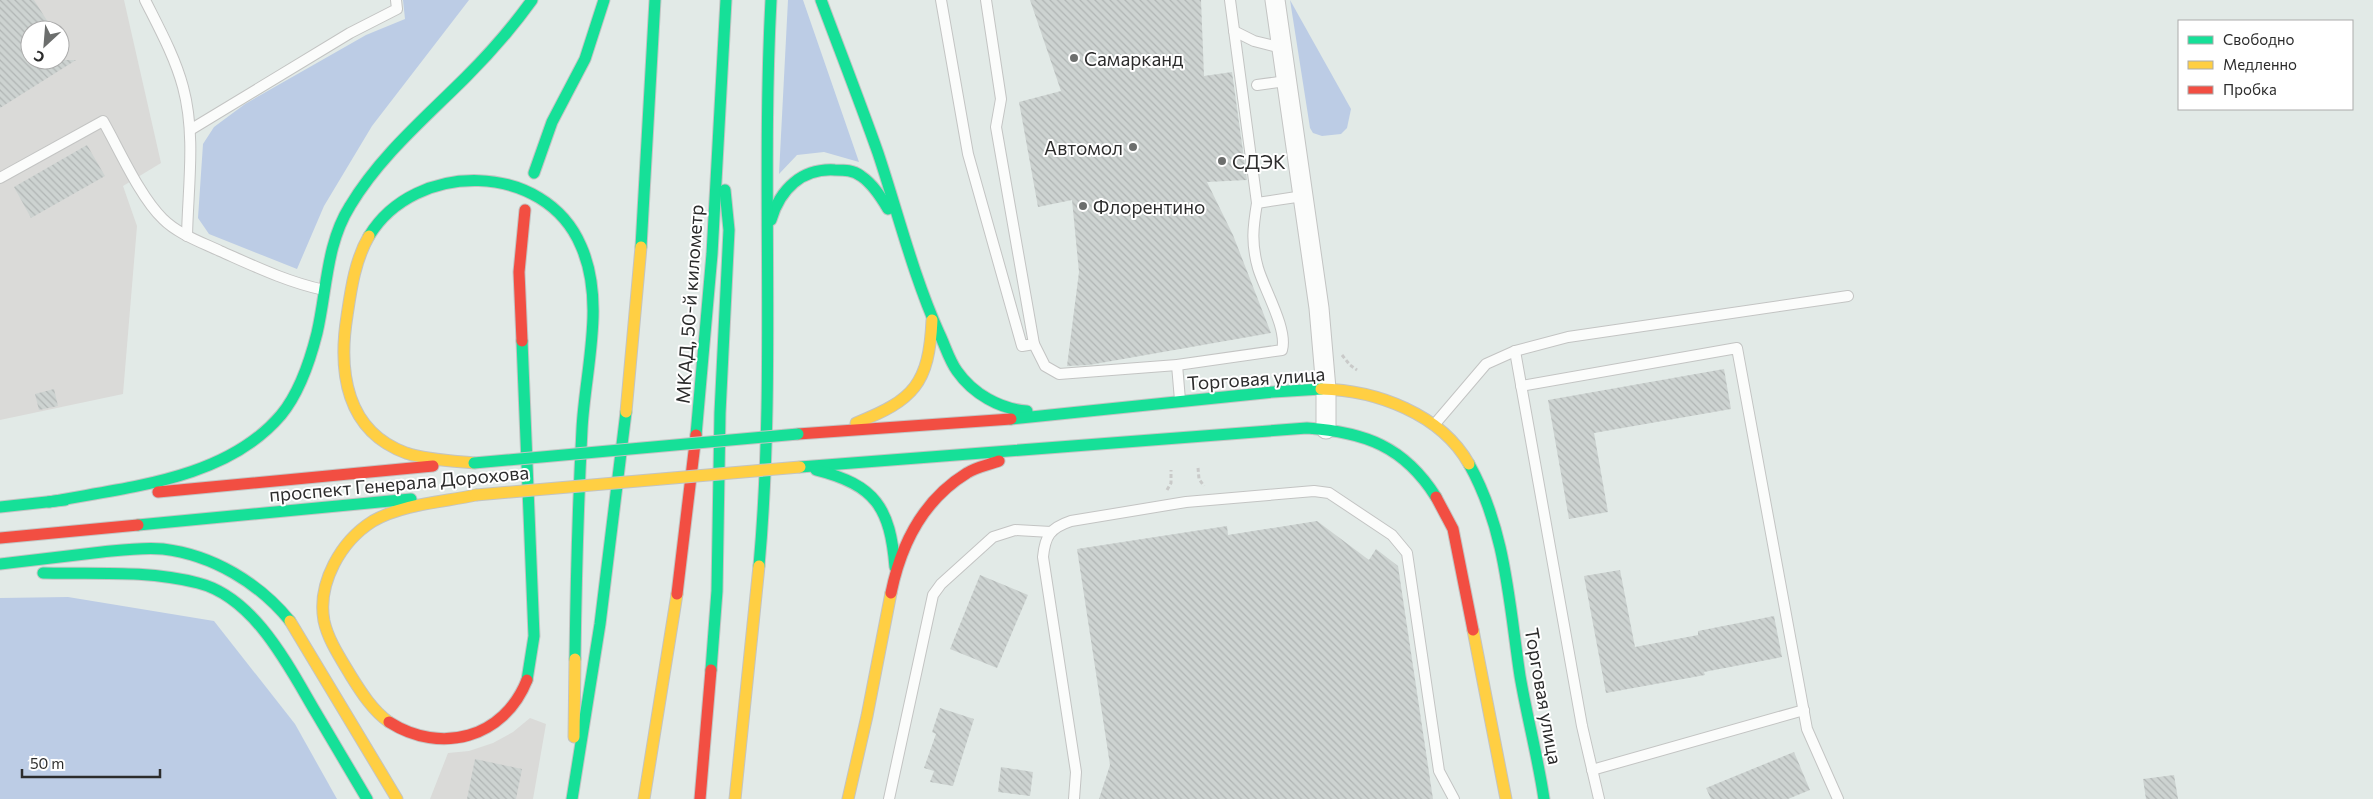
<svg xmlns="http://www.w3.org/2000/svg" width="2373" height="799" font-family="Commissioner,sans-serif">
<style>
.industrial{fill:#dadad8;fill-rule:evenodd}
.grass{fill:#bccce5}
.building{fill:url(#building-back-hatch)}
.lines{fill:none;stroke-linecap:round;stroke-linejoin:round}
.lane-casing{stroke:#c3c4c3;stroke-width:12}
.street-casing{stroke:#c3c4c3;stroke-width:21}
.fast-casing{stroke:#c3c4c3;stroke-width:13}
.slow-casing{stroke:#c3c4c3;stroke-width:13}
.jam-casing{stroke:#c3c4c3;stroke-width:13}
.path{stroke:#c9cac9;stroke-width:3;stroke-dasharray:4 2.5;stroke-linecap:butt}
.lane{stroke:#fbfcfb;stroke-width:10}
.street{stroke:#fbfcfb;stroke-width:19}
.fast{stroke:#16e098;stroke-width:11}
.slow{stroke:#ffcf43;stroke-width:11}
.jam{stroke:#f24e42;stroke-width:11}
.fast-bridge-casing{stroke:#c3c4c3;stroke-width:13;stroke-linecap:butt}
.slow-bridge-casing{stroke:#c3c4c3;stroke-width:13;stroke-linecap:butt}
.fast-bridge{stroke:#16e098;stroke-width:11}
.slow-bridge{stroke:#ffcf43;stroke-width:11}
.poi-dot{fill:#6c6e6d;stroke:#fff;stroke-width:2}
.labels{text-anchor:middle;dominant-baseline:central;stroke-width:4;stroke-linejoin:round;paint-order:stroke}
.poi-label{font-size:19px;fill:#2c2c2c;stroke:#fff;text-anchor:start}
.street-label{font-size:19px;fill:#2c2c2c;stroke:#fff}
</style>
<defs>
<pattern id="building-back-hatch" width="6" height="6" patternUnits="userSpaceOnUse" patternTransform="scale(1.25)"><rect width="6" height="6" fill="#cdd3d1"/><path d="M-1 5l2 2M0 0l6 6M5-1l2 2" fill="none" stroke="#b0b5b4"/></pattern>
</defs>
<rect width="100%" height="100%" fill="#e2eae7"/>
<g class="industrial">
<path d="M0 0H124L161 163 123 186 137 226 123 394 0 420ZM30 30H60V60H30Z"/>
<polygon points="530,718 546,724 533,799 430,799 448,753 469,751 493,743 513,732"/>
</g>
<g class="grass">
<polygon points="403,0 469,0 372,126 324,206 297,269 209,234 198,218 203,144 214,127 245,104 366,35 405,19"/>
<polygon points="788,0 803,0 859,162 824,152 797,155 779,174"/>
<polygon points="1290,0 1351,109 1347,128 1341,134 1322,136 1313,133 1310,128"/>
<polygon points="68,597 214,621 295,724 337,799 0,799 0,598"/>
</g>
<g class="building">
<polygon points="0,0 34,0 53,30 30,30 30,60 76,60 0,108"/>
<polygon points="1030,0 1201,0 1204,76 1232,72 1247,180 1207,182 1233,235 1271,333 1089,365 1067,366 1079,272 1072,200 1038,207 1019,102 1061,91"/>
<polygon points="87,145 105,176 31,218 14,187"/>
<polygon points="1724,369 1731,409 1594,433 1608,512 1569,519 1548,400"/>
<polygon points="54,389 58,406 39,410 35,394"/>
<polygon points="1317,521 1369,560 1376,549 1398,566 1433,799 1099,799 1110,765 1077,549 1227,526 1228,535"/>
<polygon points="1620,570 1635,647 1698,635 1698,631 1774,616 1782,657 1704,672 1705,675 1606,693 1584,576"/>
<polygon points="980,575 1028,595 997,668 950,649"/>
<polygon points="940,708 974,719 953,786 930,782 934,771 924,768 936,734 932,732"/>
<polygon points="1794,752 1810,790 1788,799 1711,799 1706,788"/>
<polygon points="475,759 522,769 516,799 467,799"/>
<polygon points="1001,767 1033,772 1030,796 998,792"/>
<polygon points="2174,775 2178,799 2146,799 2143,779"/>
</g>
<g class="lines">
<g class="lane-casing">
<g id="lane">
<path d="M145 0C159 28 175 57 183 87 196 135 188 187 187 236"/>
<polyline points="941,0 968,154 1022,346 1034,344 996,127 1001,99 986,0"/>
<polyline points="1234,31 1254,41 1282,48"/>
<polyline points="1257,85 1286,81"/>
<polyline points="190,130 350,33 397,9 396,0"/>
<path d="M0 178 103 121C119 149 140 197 163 219 178 234 201 242 220 251 254 266 287 282 324 290"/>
<polyline points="1257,203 1303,196"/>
<path d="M1034 344 1045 366 1059 374 1177 365 1282 350C1288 329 1264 289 1258 268 1251 243 1253 227 1257 203L1230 0"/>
<polyline points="1515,351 1582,726 1599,799"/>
<polyline points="1177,365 1180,400"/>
<polyline points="1521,386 1737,348 1807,729 1838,799"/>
<polyline points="1434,425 1486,364 1515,351 1568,337 1848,296"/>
<polyline points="1592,770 1804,710"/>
<polyline points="889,799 933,595 941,584 993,537 1015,530 1051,532"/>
<path d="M1074 799 1076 772 1043 557C1045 536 1050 528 1071 521L1186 502 1314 491 1329 493 1392 535 1407 553 1439 771 1454 799"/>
</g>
</g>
<g class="street-casing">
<polyline id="street" points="1275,0 1319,308 1326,389 1326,429"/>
</g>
<g class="fast-casing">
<g id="fast">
<path d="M821 0C840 51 860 102 878 153 898 213 913 275 939 333 945 345 949 360 957 371 973 394 1000 409 1027 411"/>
<polyline points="534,173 552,122 585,59 604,0"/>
<path d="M771 220C780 189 802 168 835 170 845 170 853 170 861 176 873 184 881 197 888 209"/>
<path d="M369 236C415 160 545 161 581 246 606 302 585 370 582 429 578 506 576 582 575 659"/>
<polyline points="641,247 655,0"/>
<polyline points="522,341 534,636 527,680"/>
<polyline points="1011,419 1273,392 1321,389"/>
<polyline points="696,435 712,254 726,0"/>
<path d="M1469 464C1506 530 1509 603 1520 676 1527 717 1538 758 1544 799"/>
<path d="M800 467 1307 428C1364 432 1404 446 1436 497"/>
<path d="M816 470C876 485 890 508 895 567"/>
<path d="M49 502C127 487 226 480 281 415 300 392 310 361 317 333 327 290 326 244 350 206 380 156 425 118 466 77 490 53 512 28 532 0"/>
<polyline points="0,507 65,500"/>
<polyline points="138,525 411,499"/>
<path d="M0 564C34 560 68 556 102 552 122 550 143 547 163 549 213 555 259 583 290 621"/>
<path d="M759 566C776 378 761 189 771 0"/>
<path d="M43 573C94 574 148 570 198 583 254 597 288 665 315 711 332 740 350 770 367 799"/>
<polyline points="711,670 717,591 720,413 729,230 725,190"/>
<polyline points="572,799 600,624 626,412"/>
</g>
</g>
<g class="slow-casing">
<g id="slow">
<path d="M369 236C355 260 351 289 347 316 338 372 346 431 406 453 428 460 452 461 474 463"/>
<path d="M1321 389C1376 390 1441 414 1469 464"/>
<polyline points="626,412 641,247"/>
<path d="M856 423C914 400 929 384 932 320"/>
<polyline points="290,621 397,799"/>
<polyline points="1473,630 1506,799"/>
<path d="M389 722C373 711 361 692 351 676 341 659 328 640 324 621 317 583 341 541 373 521 403 504 443 502 476 495"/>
<polyline points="574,737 575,659"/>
<polyline points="644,799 677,594"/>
<polyline points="735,799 759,566"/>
<polyline points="848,799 867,716 891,593"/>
</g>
</g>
<g class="jam-casing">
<g id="jam">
<polyline points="522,341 519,272 525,210"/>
<polyline points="798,434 1011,419"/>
<polyline points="158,492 433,466"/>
<polyline points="1436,497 1453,529 1473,630"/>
<polyline points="0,538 138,525"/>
<path d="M891 593C901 544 923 500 967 473 976 467 988 465 999 461"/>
<polyline points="677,594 696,435"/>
<path d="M389 722C441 755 504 738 527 680"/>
<polyline points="700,799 711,670"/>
</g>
</g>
<g class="path">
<polyline points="1342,355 1350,365 1357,370"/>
<polyline points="1198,468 1199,479 1204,486"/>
<polyline points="1167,490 1171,483 1171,470"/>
</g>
<use href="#lane" class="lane"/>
<use href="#street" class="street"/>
<use href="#fast" class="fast"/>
<use href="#slow" class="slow"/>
<use href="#jam" class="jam"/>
<g class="fast-bridge-casing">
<polyline id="fast-bridge" points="474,463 798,434"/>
</g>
<g class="slow-bridge-casing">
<polyline id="slow-bridge" points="476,495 800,467"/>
</g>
<use href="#fast-bridge" class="fast-bridge"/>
<use href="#slow-bridge" class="slow-bridge"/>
</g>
<g class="poi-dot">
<circle cx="1074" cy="58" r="5"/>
<circle cx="1133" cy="147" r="5"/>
<circle cx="1222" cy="161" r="5"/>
<circle cx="1083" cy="206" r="5"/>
</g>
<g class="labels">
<g class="poi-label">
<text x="1084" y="58">Самарканд</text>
<text x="1123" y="147" text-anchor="end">Автомол</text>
<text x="1232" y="161">СДЭК</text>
<text x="1093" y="206">Флорентино</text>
</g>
<g class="street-label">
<text transform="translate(689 304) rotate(-86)">МКАД, 50-й километр</text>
<text transform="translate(1256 378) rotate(-4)">Торговая улица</text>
<text transform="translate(399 483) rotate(-5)">проспект Генерала Дорохова</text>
<text transform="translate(1544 696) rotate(80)">Торговая улица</text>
</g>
</g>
<rect x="2178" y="20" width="175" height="90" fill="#ffffff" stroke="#ababab"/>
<rect x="2188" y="36" width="25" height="8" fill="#16e098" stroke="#ababab"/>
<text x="2223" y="45" font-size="15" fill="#2c2c2c">Свободно</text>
<rect x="2188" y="61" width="25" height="8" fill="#ffcf43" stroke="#ababab"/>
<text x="2223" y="70" font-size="15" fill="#2c2c2c">Медленно</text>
<rect x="2188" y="86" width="25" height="8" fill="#f24e42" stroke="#ababab"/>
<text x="2223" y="95" font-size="15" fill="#2c2c2c">Пробка</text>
<g transform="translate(45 45) rotate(206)"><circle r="24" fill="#ffffff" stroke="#ababab"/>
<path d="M0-4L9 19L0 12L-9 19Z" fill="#6c6e6d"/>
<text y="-8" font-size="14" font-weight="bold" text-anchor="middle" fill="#2c2c2c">С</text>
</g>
<path d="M22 769v8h138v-8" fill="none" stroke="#2c2c2c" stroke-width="2.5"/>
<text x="30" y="769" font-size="15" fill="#2c2c2c" stroke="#ffffff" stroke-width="4" paint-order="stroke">50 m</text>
</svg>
